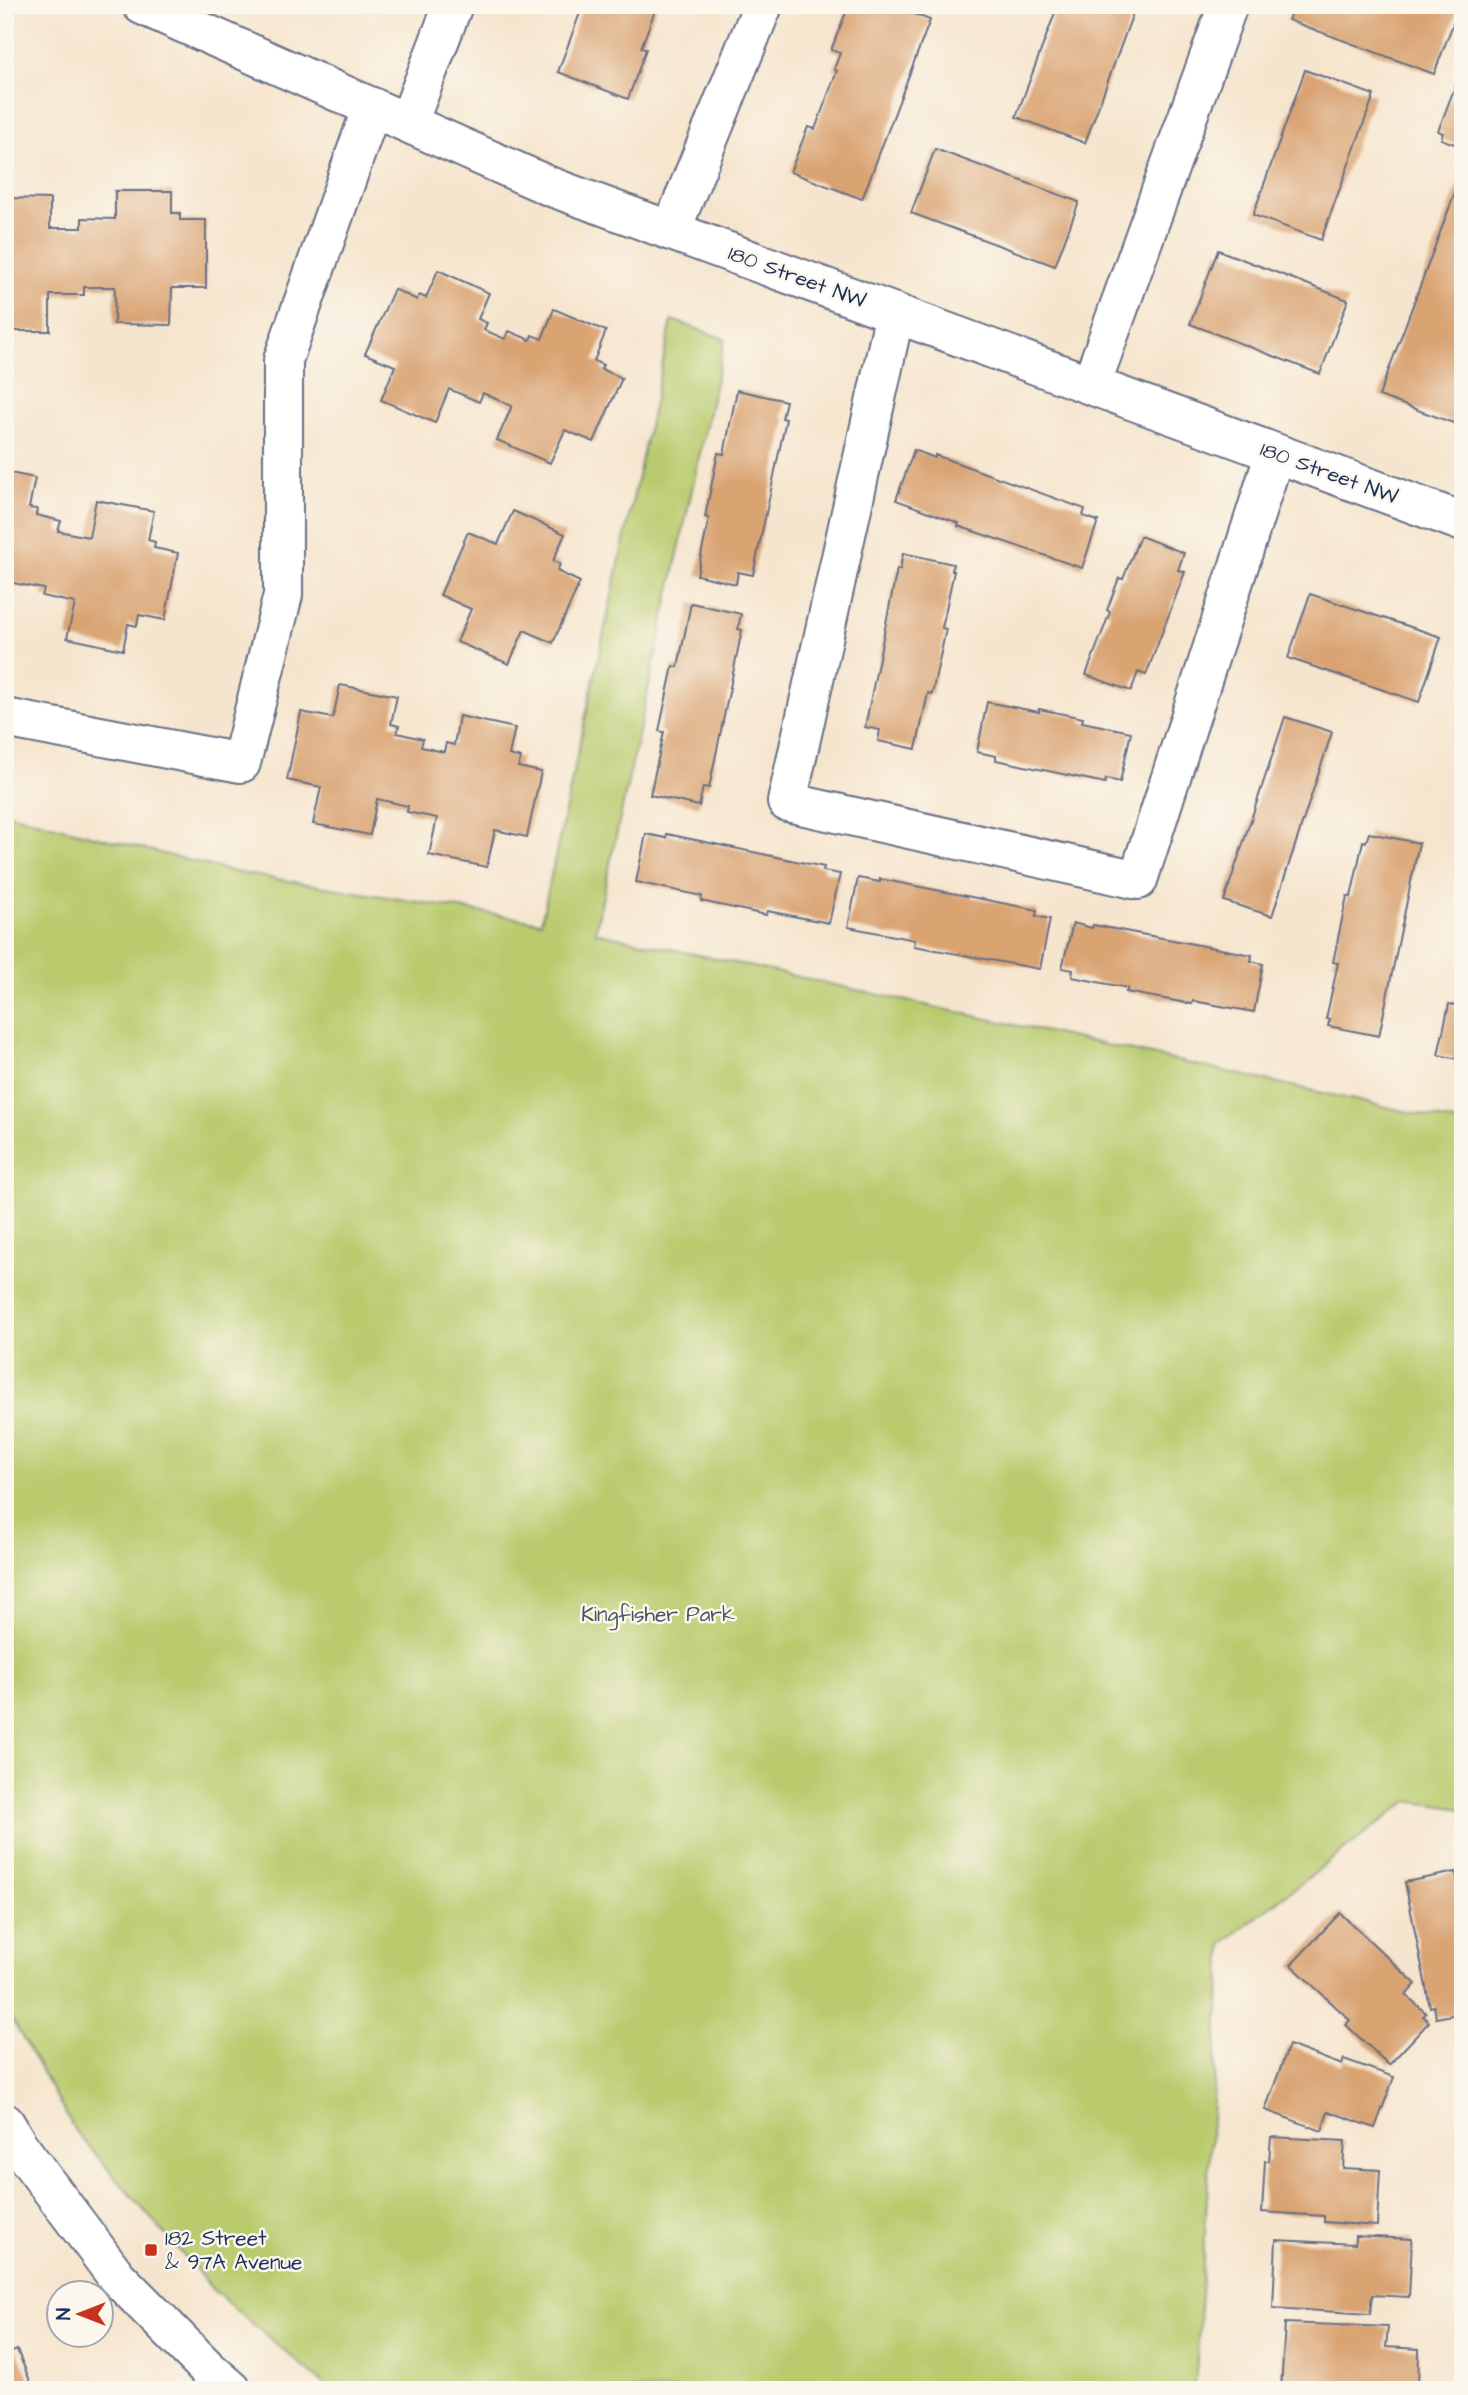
<svg xmlns="http://www.w3.org/2000/svg" width="1468" height="2395" font-family="'Architects Daughter',sans-serif">
<style>
.green{fill:#bacb6e;stroke:#6a7d66;stroke-width:2}
.building{fill:#d9a372}
.lines{fill:none;stroke-linecap:round;stroke-linejoin:round}
.minor-casing{stroke:#686f85;stroke-width:42}
.minor{stroke:#fff;stroke-width:38}
.poi-dot{fill:#c8321e;stroke:#fbf7ec;stroke-width:2.5}
.labels{text-anchor:middle;dominant-baseline:central;stroke-width:5;stroke-linejoin:round;paint-order:stroke}
.street-label{font-size:21px;fill:#1b2f5e;stroke:#fbf7ec}
.park-label{font-size:21px;fill:#435662;stroke:#fbf7ec}
.poi-label{font-size:21px;fill:#1b2f5e;stroke:#fbf7ec;text-anchor:start}
</style>
<rect width="100%" height="100%" fill="#fbf7ec"/>
<filter id="ink" filterUnits="userSpaceOnUse"><feTurbulence type="fractalNoise" baseFrequency=".0143" numOctaves="2"/><feDisplacementMap in="SourceGraphic" scale="14" xChannelSelector="R" yChannelSelector="G"/><feConvolveMatrix kernelMatrix="1 2 1 2 8 2 1 2 1" color-interpolation-filters="sRGB"/></filter>
<filter id="wash" filterUnits="userSpaceOnUse"><feTurbulence type="fractalNoise" baseFrequency=".00686" numOctaves="4" result="noise"/><feDisplacementMap in="SourceGraphic" scale="28" xChannelSelector="R" yChannelSelector="G"/><feGaussianBlur stdDeviation="1.57" result="paint"/><feColorMatrix in="noise" values="0 0 0 0 0 0 0 0 0 0 0 0 0 0 0 0 0 1.4 0 .05"/><feComposite in="paint" operator="in"/></filter>
<g filter="url(#wash)">
<rect width="100%" height="100%" fill="#f6e5ce"/>
<polygon class="green" points="672,320 725,339 595,932 1463,1124 1463,1809 1408,1801 1223,1943 1195,2390 331,2390 215,2292 76,2132 5,2007 5,813 234,872 541,922"/>
<g id="blocks">
<g class="building">
<polygon points="583,5 657,5 641,48 646,49 628,99 558,72"/>
<polygon points="849,5 891,5 930,20 862,199 790,172 808,127 815,129 837,71 834,69 840,53 831,50"/>
<polygon points="1058,5 1136,5 1085,143 1016,117"/>
<polygon points="1294,5 1437,5 1457,13 1434,74 1288,20"/>
<polygon points="1463,66 1463,143 1462,147 1441,139 1443,133 1438,131"/>
<polygon points="1305,70 1374,95 1321,240 1253,215"/>
<polygon points="935,149 1079,202 1055,266 911,213"/>
<polygon points="1460,179 1463,180 1463,386 1457,401 1463,403 1463,406 1456,424 1379,396"/>
<polygon points="115,191 172,191 172,213 180,213 180,220 206,220 206,288 172,288 171,325 114,324 115,287 84,287 84,295 50,295 50,331 5,331 5,198 50,199 50,228 82,228 82,218 115,219"/>
<polygon points="1218,250 1348,300 1320,374 1190,324"/>
<polygon points="438,270 489,293 478,319 487,323 484,330 505,339 509,331 530,340 532,335 542,339 554,309 606,331 594,361 603,365 601,369 622,378 594,442 565,430 550,463 497,440 512,406 483,393 479,402 449,389 435,423 381,400 395,366 365,354 394,289 417,300 419,295 426,298"/>
<polygon points="737,390 786,401 782,418 786,419 753,575 738,572 736,584 697,575 709,518 705,517 718,453 724,454"/>
<polygon points="914,450 935,458 935,455 1085,509 1083,516 1098,521 1082,568 958,526 959,523 896,500"/>
<polygon points="5,472 35,478 29,508 37,509 36,515 61,521 58,531 89,537 96,500 154,511 148,540 155,542 154,548 178,553 165,620 139,615 137,626 128,624 123,650 67,638 75,603 42,596 44,589 13,583 5,614"/>
<polygon points="513,511 565,534 553,561 560,564 557,571 580,582 553,643 524,630 509,664 457,642 471,609 440,595 468,532 498,544"/>
<polygon points="1140,536 1184,553 1178,570 1185,572 1146,675 1138,672 1131,691 1086,675 1110,612 1107,610 1119,578 1123,579"/>
<polygon points="903,553 953,564 952,571 954,571 942,628 946,629 932,694 928,693 916,749 878,741 880,730 865,727 897,569 900,570"/>
<polygon points="1310,594 1441,637 1419,702 1288,658"/>
<polygon points="691,603 741,614 738,629 742,630 709,788 703,787 699,806 650,795 664,732 659,731 673,666 678,667"/>
<polygon points="340,685 397,696 391,724 399,726 397,733 423,739 421,747 444,752 446,743 454,745 459,716 515,728 509,755 521,758 518,767 541,772 527,837 495,830 487,867 429,855 437,818 407,812 408,806 377,799 370,835 313,824 321,787 287,780 301,712 333,718"/>
<polygon points="987,702 1039,712 1039,709 1083,718 1082,722 1131,732 1120,782 1106,779 1105,783 996,760 996,756 977,752"/>
<polygon points="1285,717 1332,732 1272,916 1224,901"/>
<polygon points="1369,833 1419,843 1379,1036 1328,1026 1330,1019 1326,1019 1338,963 1333,962 1347,896 1351,897 1363,841 1366,842"/>
<polygon points="646,834 666,838 667,834 824,867 823,871 840,874 829,923 767,911 766,915 701,901 702,896 636,882"/>
<polygon points="858,878 880,882 880,879 1037,910 1036,916 1050,919 1040,969 914,946 915,940 848,927"/>
<polygon points="1073,923 1092,928 1093,925 1252,955 1251,961 1263,964 1254,1012 1193,1001 1192,1004 1126,992 1128,988 1072,977 1073,970 1062,968"/>
<polygon points="1449,1004 1463,1007 1463,1060 1438,1055"/>
<polygon points="1456,1872 1463,1903 1463,2013 1436,2018 1434,2006 1430,2007 1405,1882"/>
<polygon points="1340,1913 1416,1984 1406,1995 1426,2013 1423,2016 1429,2022 1389,2065 1346,2025 1350,2020 1291,1965"/>
<polygon points="1289,2045 1342,2065 1344,2059 1394,2077 1375,2128 1328,2111 1322,2131 1265,2110"/>
<polygon points="1271,2137 1345,2141 1343,2168 1380,2170 1377,2226 1324,2222 1324,2216 1262,2212 1265,2161 1269,2161"/>
<polygon points="1355,2236 1412,2239 1409,2297 1372,2295 1370,2314 1273,2308 1276,2240 1355,2244"/>
<polygon points="1285,2323 1388,2327 1386,2347 1419,2349 1418,2390 1281,2390"/>
<polygon points="17,2350 34,2390 5,2390 5,2355"/>
</g>
</g>
</g>
<g filter="url(#ink)">
<use href="#blocks" fill-opacity="0" stroke="#686f85" stroke-width="2"/>
<g class="lines">
<g class="minor-casing">
<g id="minor">
<polyline points="142,5 549,186 1463,522"/>
<polyline points="408,123 453,5"/>
<polyline points="671,231 763,5"/>
<polyline points="895,313 787,802 1138,880 1275,453"/>
<polyline points="1091,385 1228,5"/>
<polyline points="5,718 241,763 283,595 283,360 372,107"/>
<polyline points="5,2123 18,2145 117,2277 208,2369 232,2390"/>
</g>
</g>
<use href="#minor" class="minor"/>
</g>
</g>
<rect class="poi-dot" x="144" y="2243" width="14" height="14" rx="3.5"/>
<g class="labels">
<g class="street-label">
<text transform="translate(797 277) rotate(20)">180 Street NW</text>
<text transform="translate(1329 473) rotate(20)">180 Street NW</text>
</g>
<g class="park-label">
<text x="658" y="1614">Kingfisher Park</text>
</g>
<g class="poi-label">
<text x="165" y="2238">182 Street<tspan x="165" dy="24">&amp; 97A Avenue</tspan></text>
</g>
</g>
<rect width="1468" height="2395" fill="none" stroke="#fbf7ec" stroke-width="28"/>
<g transform="translate(80 2314) rotate(270)"><circle r="33" fill="#fbf7ec" stroke="#a1a7b3" stroke-width="2"/>
<path d="M0-5L12 26L0 18L-12 26Z" fill="#c8321e"/>
<text y="-10" font-size="19" font-weight="bold" text-anchor="middle" fill="#1b2f5e">N</text>
</g>
</svg>
